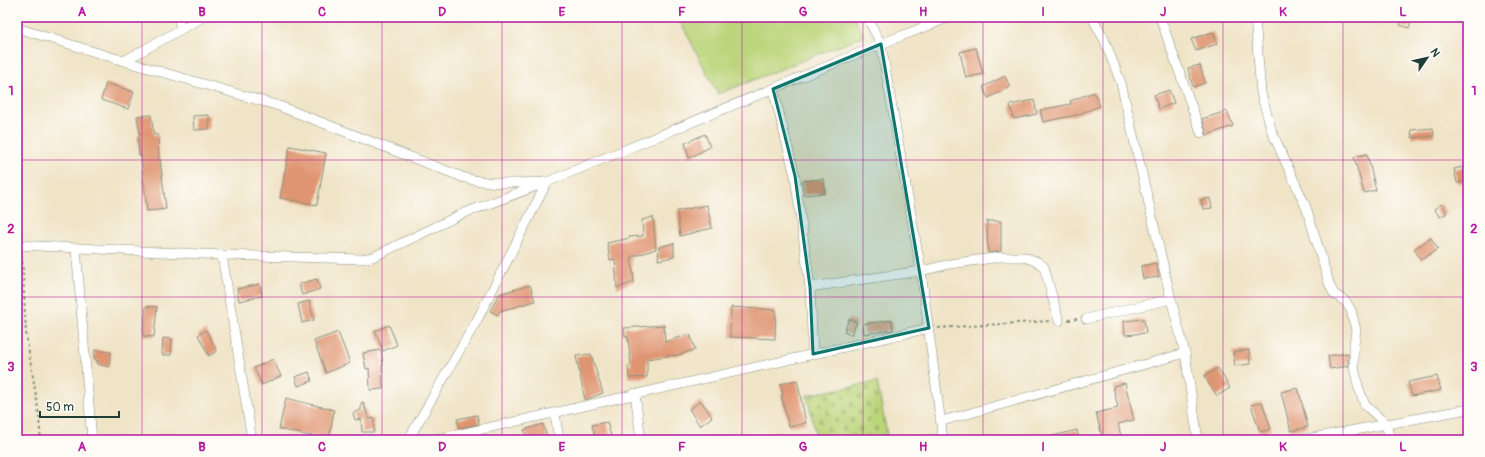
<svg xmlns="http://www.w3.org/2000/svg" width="1485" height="457" font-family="Pangolin,sans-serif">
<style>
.grass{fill:#bbd57a;stroke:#6d8957}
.cemetery{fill:url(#cemetery-stones);stroke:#6d8957}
.building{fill:#e09572}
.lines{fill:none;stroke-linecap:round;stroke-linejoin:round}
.minor-casing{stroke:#88907e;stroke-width:10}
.path{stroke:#88907e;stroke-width:2;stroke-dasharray:3 3;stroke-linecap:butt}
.minor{stroke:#fff;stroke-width:9}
.marked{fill:#0f766e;fill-opacity:0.2;stroke:#0f766e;stroke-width:3;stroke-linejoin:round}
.grid{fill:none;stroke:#b5179e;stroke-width:1;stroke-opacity:0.55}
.neatline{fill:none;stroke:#b5179e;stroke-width:1.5}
.grid-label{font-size:13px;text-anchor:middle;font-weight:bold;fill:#b5179e}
</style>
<defs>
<pattern id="cemetery-stones" width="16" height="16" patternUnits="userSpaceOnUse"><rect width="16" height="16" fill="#bbd57a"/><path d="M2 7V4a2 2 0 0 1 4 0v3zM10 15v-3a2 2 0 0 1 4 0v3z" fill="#a0b86a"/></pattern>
</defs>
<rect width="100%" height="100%" fill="#fdfcf7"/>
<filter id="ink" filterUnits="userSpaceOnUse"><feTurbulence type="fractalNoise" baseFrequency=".025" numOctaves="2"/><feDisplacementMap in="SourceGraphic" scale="8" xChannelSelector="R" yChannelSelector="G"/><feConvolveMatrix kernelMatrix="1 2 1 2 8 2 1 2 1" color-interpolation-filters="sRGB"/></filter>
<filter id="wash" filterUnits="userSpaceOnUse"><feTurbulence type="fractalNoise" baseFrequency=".012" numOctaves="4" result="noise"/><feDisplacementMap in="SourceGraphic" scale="16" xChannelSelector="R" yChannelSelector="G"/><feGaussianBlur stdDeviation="0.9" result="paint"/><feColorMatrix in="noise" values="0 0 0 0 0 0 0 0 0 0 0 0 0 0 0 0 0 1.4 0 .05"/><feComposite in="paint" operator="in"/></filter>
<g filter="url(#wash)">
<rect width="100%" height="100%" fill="#f0e4c7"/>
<polygon class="grass" points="678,17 854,17 864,36 718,94"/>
<polygon class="cemetery" points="877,382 888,440 817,440 807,395"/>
<g id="blocks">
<g class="building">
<polygon points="1402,17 1412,17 1409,28 1400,25"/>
<polygon points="1213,32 1217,44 1196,51 1191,39"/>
<polygon points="976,48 983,74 966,78 960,52"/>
<polygon points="1200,65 1205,83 1193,87 1188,68"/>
<polygon points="1005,76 1010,87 988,98 983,87"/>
<polygon points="106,83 134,92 128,109 101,100"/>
<polygon points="1169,90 1174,103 1159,109 1154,95"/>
<polygon points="1094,92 1100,106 1076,115 1043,122 1040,110 1071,104 1070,101"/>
<polygon points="1034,100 1037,114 1014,119 1010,105"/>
<polygon points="1227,111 1233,126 1207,135 1202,119"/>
<polygon points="151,115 154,135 158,135 159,159 160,159 166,209 147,211 141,155 139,155 138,136 140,136 137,116"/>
<polygon points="209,115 209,129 194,130 193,116"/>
<polygon points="1433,128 1434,136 1412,138 1411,130"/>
<polygon points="705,134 710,147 689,158 685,143"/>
<polygon points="290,146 326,153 317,205 280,198"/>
<polygon points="1367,154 1376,190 1364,193 1354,157"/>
<polygon points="1463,167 1466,181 1457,183 1454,169"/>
<polygon points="824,179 825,193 804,195 802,181"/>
<polygon points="1210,198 1212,208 1203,209 1201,200"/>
<polygon points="1441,204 1447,213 1440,217 1434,209"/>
<polygon points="707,205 712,228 680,236 677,211"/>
<polygon points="653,217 656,249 631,257 634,282 617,288 615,259 610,260 607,243 630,238 629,237 643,236 642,220"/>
<polygon points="987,221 1001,221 1001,251 988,253"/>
<polygon points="1431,238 1438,249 1421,260 1414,249"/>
<polygon points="674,243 674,257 658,260 659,247"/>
<polygon points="1156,263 1159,277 1143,279 1141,266"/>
<polygon points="317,279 320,289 302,295 299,284"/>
<polygon points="260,284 262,296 239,301 237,289"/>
<polygon points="530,285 535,301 500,311 498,315 490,311 499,294"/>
<polygon points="309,301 314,320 302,323 298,304"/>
<polygon points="146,306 157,307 154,337 143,336"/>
<polygon points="731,307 776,310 775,339 730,337"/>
<polygon points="849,319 857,322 851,335 844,332"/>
<polygon points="1144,319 1146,333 1125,335 1124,321"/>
<polygon points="892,320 893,330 864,334 863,324"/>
<polygon points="389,325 397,345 383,351 375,331"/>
<polygon points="664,325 665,342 690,334 695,350 674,356 674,355 647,359 647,377 629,378 628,366 631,365 628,337 625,337 624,328"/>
<polygon points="206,330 217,351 209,356 198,335"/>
<polygon points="338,332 350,363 326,373 314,341"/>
<polygon points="163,338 172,339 171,355 162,355"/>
<polygon points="95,350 111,352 109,367 97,364 98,361 94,359"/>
<polygon points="381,350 383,365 382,365 383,389 370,390 369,368 366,369 363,353"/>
<polygon points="1249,350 1250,364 1235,366 1233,352"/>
<polygon points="1348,353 1348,366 1330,369 1328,356"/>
<polygon points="591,354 603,393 585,400 576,356"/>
<polygon points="273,359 281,376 262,385 254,368"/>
<polygon points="1218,368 1230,388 1217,396 1204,376"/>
<polygon points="309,372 312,381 298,386 295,377"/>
<polygon points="1437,376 1441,390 1412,396 1408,382"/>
<polygon points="797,380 806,423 789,427 781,395 783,395 780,384"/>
<polygon points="1125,383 1134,420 1118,424 1122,440 1103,440 1096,413 1118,408 1113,386"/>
<polygon points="1298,388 1308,427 1291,431 1281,392"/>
<polygon points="286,398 334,410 329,440 279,429"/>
<polygon points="701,401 712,417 700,426 689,409"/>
<polygon points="363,402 369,419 374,418 374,432 362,432 361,419 355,420 353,413 361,410 361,403"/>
<polygon points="1262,402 1271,429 1260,432 1251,405"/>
<polygon points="477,415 479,424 459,428 457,419"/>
<polygon points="607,422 612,440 596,440 592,425"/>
<polygon points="543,424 548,440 528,440 524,430"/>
<polygon points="1077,430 1079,440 1049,440 1049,437"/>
</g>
</g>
</g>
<g filter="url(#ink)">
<use href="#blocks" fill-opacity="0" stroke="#88907e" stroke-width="1"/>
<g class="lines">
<g class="minor-casing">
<g id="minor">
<polyline points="178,17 181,29"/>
<polyline points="867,17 881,44 921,271 943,440"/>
<polyline points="1092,17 1104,39 1121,83 1171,299 1185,353 1198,440"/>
<polyline points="1160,17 1201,133"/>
<polyline points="1255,17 1261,93 1272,132 1306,207 1330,286 1334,294 1345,301 1351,310 1356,330 1354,344 1354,367 1358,386 1365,405 1386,424 1390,440"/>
<path d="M17 28 124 61 279 106 465 178C492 185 519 183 547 182L476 322 408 440"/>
<polyline points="124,61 203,17"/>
<polyline points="773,89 795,176 810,287 813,354"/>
<polyline points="17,245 222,255 361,259 373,257 462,214 547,182 881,44 950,17"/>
<polyline points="76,248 92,440"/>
<polyline points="222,255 252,440"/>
<polyline points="810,287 921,271 950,264 1000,257 1024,257 1038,262 1044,267 1059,321"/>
<polyline points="1086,319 1171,299"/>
<polyline points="635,393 641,440"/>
<polyline points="555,413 559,440"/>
<polyline points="942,421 1185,353"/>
<polyline points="434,440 929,328"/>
<polyline points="1301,440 1468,409"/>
</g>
</g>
<g class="path">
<polyline points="22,255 26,334 38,408 41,440"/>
<polyline points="1068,320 1077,319"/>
<polyline points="938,328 1049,321"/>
</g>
<use href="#minor" class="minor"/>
</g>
</g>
<path class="marked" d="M881 44 929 328 813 354 810 287 795 176 773 89Z"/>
<path class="grid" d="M142 17V440M262 17V440M382 17V440M502 17V440M622 17V440M742 17V440M863 17V440M983 17V440M1103 17V440M1223 17V440M1343 17V440M17 160H1468M17 297H1468"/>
<rect width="1485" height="457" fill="none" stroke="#fdfcf7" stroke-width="44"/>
<g transform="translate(1427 58) rotate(56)" stroke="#fdfcf7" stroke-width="3" paint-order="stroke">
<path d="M0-3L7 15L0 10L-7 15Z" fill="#1f3d34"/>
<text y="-6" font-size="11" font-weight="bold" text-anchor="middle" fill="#1f3d34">N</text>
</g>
<path d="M40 411v6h79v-6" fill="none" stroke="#1f3d34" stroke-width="2"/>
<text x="46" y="411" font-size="12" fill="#1f3d34" stroke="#fdfcf7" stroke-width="3" paint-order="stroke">50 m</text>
<rect x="22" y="22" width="1441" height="413" class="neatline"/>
<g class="grid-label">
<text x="82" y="16">A</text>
<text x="202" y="16">B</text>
<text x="322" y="16">C</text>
<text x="442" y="16">D</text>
<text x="562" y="16">E</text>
<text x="682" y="16">F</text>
<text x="803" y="16">G</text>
<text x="923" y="16">H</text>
<text x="1043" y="16">I</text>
<text x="1163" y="16">J</text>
<text x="1283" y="16">K</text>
<text x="1403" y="16">L</text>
<text x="11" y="95">1</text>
<text x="1474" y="95">1</text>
<text x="11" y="233">2</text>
<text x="1474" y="233">2</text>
<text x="11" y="371">3</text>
<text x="1474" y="371">3</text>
<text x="82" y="451">A</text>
<text x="202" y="451">B</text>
<text x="322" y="451">C</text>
<text x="442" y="451">D</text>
<text x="562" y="451">E</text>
<text x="682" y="451">F</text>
<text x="803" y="451">G</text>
<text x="923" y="451">H</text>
<text x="1043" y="451">I</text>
<text x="1163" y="451">J</text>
<text x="1283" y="451">K</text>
<text x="1403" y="451">L</text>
</g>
</svg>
